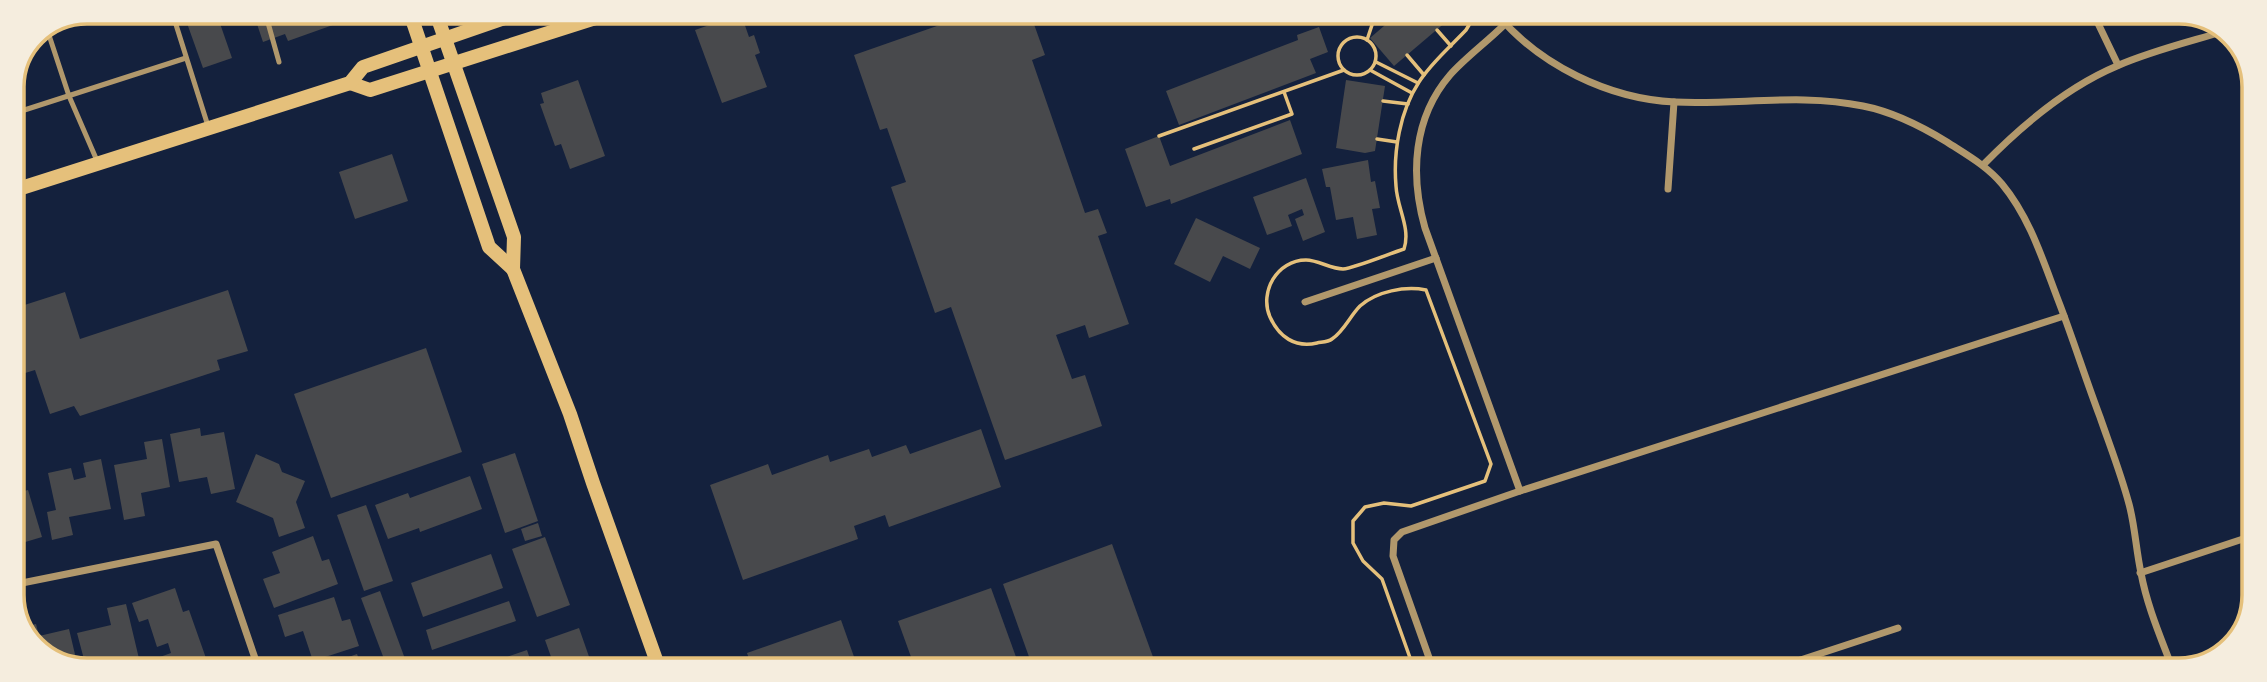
<svg xmlns="http://www.w3.org/2000/svg" width="2267" height="682" font-family="'PT Sans',sans-serif">
<style>
.building{fill:#48494c}
.lines{fill:none;stroke-linecap:round;stroke-linejoin:round}
.path{stroke:#e5c07b;stroke-width:3.5}
.service{stroke:#b1986c;stroke-width:5}
.minor{stroke:#b1986c;stroke-width:7}
.secondary{stroke:#e5c07b;stroke-width:14}
.rim{fill:none;stroke:#e5c07b;stroke-width:3.5}
</style>
<rect width="100%" height="100%" fill="#14213d"/>
<g class="building">
<polygon points="183,12 216,12 232,58 203,68"/>
<polygon points="253,12 345,13 347,20 288,41 285,34 263,42"/>
<polygon points="974,13 1030,13 1045,55 1032,60 1085,213 1098,209 1107,233 1098,236 1129,324 1089,338 1085,325 1056,335 1072,379 1085,375 1102,426 1005,460 951,307 935,313 891,187 906,182 887,128 880,130 854,55"/>
<polygon points="741,14 749,37 754,35 760,53 755,55 767,87 722,103 695,30"/>
<polygon points="1398,14 1441,14 1447,21 1394,66 1370,38"/>
<polygon points="1319,27 1328,52 1310,59 1316,73 1179,125 1166,91 1298,40 1297,35"/>
<polygon points="578,80 605,156 570,169 561,144 555,146 540,104 544,103 541,93"/>
<polygon points="1346,80 1385,86 1375,151 1365,153 1336,148"/>
<polygon points="1290,120 1302,154 1171,204 1170,199 1146,207 1125,149 1159,136 1170,166"/>
<polygon points="392,154 408,201 355,219 339,172"/>
<polygon points="1368,160 1371,182 1375,181 1380,208 1372,209 1377,235 1357,239 1353,217 1336,220 1330,187 1326,187 1322,169"/>
<polygon points="1306,178 1325,232 1303,241 1295,219 1304,215 1302,209 1288,215 1292,226 1267,235 1253,197"/>
<polygon points="1196,218 1260,248 1250,269 1223,256 1210,282 1174,264"/>
<polygon points="228,290 248,351 217,360 220,370 80,416 74,406 50,414 35,370 12,377 12,309 65,292 80,339"/>
<polygon points="426,348 462,452 331,498 294,394"/>
<polygon points="200,428 201,436 224,432 235,489 211,494 207,477 179,482 170,434"/>
<polygon points="981,429 1001,487 889,527 885,515 854,526 858,539 743,580 710,485 768,464 772,475 828,455 830,462 869,449 872,457 906,445 910,454"/>
<polygon points="162,439 170,487 141,493 145,516 124,520 114,465 147,459 144,442"/>
<polygon points="515,453 538,521 505,533 482,464"/>
<polygon points="256,454 279,464 282,472 305,481 296,502 305,528 279,537 273,518 236,502"/>
<polygon points="101,459 111,509 69,517 73,535 52,540 47,512 56,510 48,473 71,468 74,480 86,477 83,463"/>
<polygon points="470,476 482,509 420,532 419,528 388,539 375,505 408,493 410,498"/>
<polygon points="28,490 42,537 12,546 12,494"/>
<polygon points="366,505 393,581 364,591 337,515"/>
<polygon points="538,523 542,536 525,541 521,529"/>
<polygon points="313,536 322,561 329,559 338,584 274,608 263,579 280,573 272,552"/>
<polygon points="545,537 570,605 537,617 512,549"/>
<polygon points="1112,544 1157,668 1033,668 1003,584"/>
<polygon points="491,554 503,588 423,617 411,583"/>
<polygon points="175,588 183,612 189,610 207,661 190,667 161,667 157,658 171,653 168,643 157,647 148,619 139,622 132,603"/>
<polygon points="991,588 1020,668 915,668 898,621"/>
<polygon points="380,591 408,667 387,667 361,598"/>
<polygon points="334,597 342,621 350,619 359,646 313,661 303,631 285,637 278,615"/>
<polygon points="509,601 516,621 432,650 426,630"/>
<polygon points="126,604 141,667 86,667 77,633 111,625 107,608"/>
<polygon points="841,620 858,668 752,668 747,653"/>
<polygon points="36,624 39,636 69,629 78,667 68,667 28,641 23,627"/>
<polygon points="579,628 593,668 555,668 545,640"/>
<polygon points="527,650 533,668 478,668 478,667"/>
<polygon points="357,654 362,667 320,667"/>
</g>
<g class="lines">
<g class="path">
<polyline points="1437,30 1451,46"/>
<circle cx="1357" cy="56" r="19"/>
<polyline points="1367,40 1373,22 1370,14"/>
<polyline points="1407,55 1424,75"/>
<polyline points="1376,62 1418,83"/>
<polyline points="1370,70 1412,93"/>
<polyline points="1383,101 1408,104"/>
<polyline points="1159,136 1344,70"/>
<polyline points="1377,139 1397,142"/>
<polyline points="1194,149 1292,114 1284,92"/>
<path d="M1414 669 1382 579 1363 561 1353 543V521L1365 507 1384 503 1411 506 1485 481 1491 464 1426 290C1405 286 1377 291 1360 306 1350 316 1344 331 1332 339 1328 342 1322 342 1317 343 1295 348 1279 337 1270 317 1259 292 1277 260 1306 260 1318 260 1331 269 1343 269 1355 268 1391 253 1404 249 1411 228 1397 208 1396 186 1393 152 1400 111 1419 82 1431 63 1450 47 1466 30L1469 25 1465 14"/>
</g>
<g class="service">
<polyline points="172,12 208,126"/>
<polyline points="265,12 279,62"/>
<polyline points="47,29 69,96 98,163"/>
<polyline points="12,114 186,58"/>
</g>
<g class="minor">
<path d="M1497 14C1539 65 1609 99 1675 102 1738 105 1801 93 1863 106 1894 112 1921 126 1947 142 1967 155 1987 166 2002 184 2031 219 2044 264 2060 305 2074 342 2086 380 2100 417 2110 446 2121 474 2129 504 2135 526 2136 550 2141 573 2147 606 2161 638 2173 670"/>
<polyline points="2094,15 2118,65"/>
<path d="M1505 24C1487 42 1466 57 1450 75 1413 118 1410 175 1425 228L1520 491"/>
<path d="M1983 165C2021 126 2067 87 2117 66 2151 51 2189 42 2225 31"/>
<polyline points="1668,189 1674,102"/>
<polyline points="1305,302 1436,258"/>
<polyline points="2140,573 2252,536"/>
<polyline points="12,585 216,544 258,667"/>
<polyline points="1433,669 1393,556 1394,540 1402,532 1520,491 2064,316"/>
<polyline points="1773,669 1898,628"/>
</g>
<g class="secondary">
<polyline points="410,13 489,247 513,269"/>
<polyline points="436,13 514,237 513,269 570,414 593,483 659,668"/>
<polyline points="350,83 370,90 611,13"/>
<polyline points="12,191 350,83 363,67 519,13"/>
</g>
</g>
<path d="M0 0H2267V682H0ZM87 24H2179A63 63 0 0 1 2242 87V595A63 63 0 0 1 2179 658H87A63 63 0 0 1 24 595V87A63 63 0 0 1 87 24Z" fill="#f5edde" fill-rule="evenodd"/>
<path class="rim" d="M87 24H2179A63 63 0 0 1 2242 87V595A63 63 0 0 1 2179 658H87A63 63 0 0 1 24 595V87A63 63 0 0 1 87 24Z"/>
</svg>
